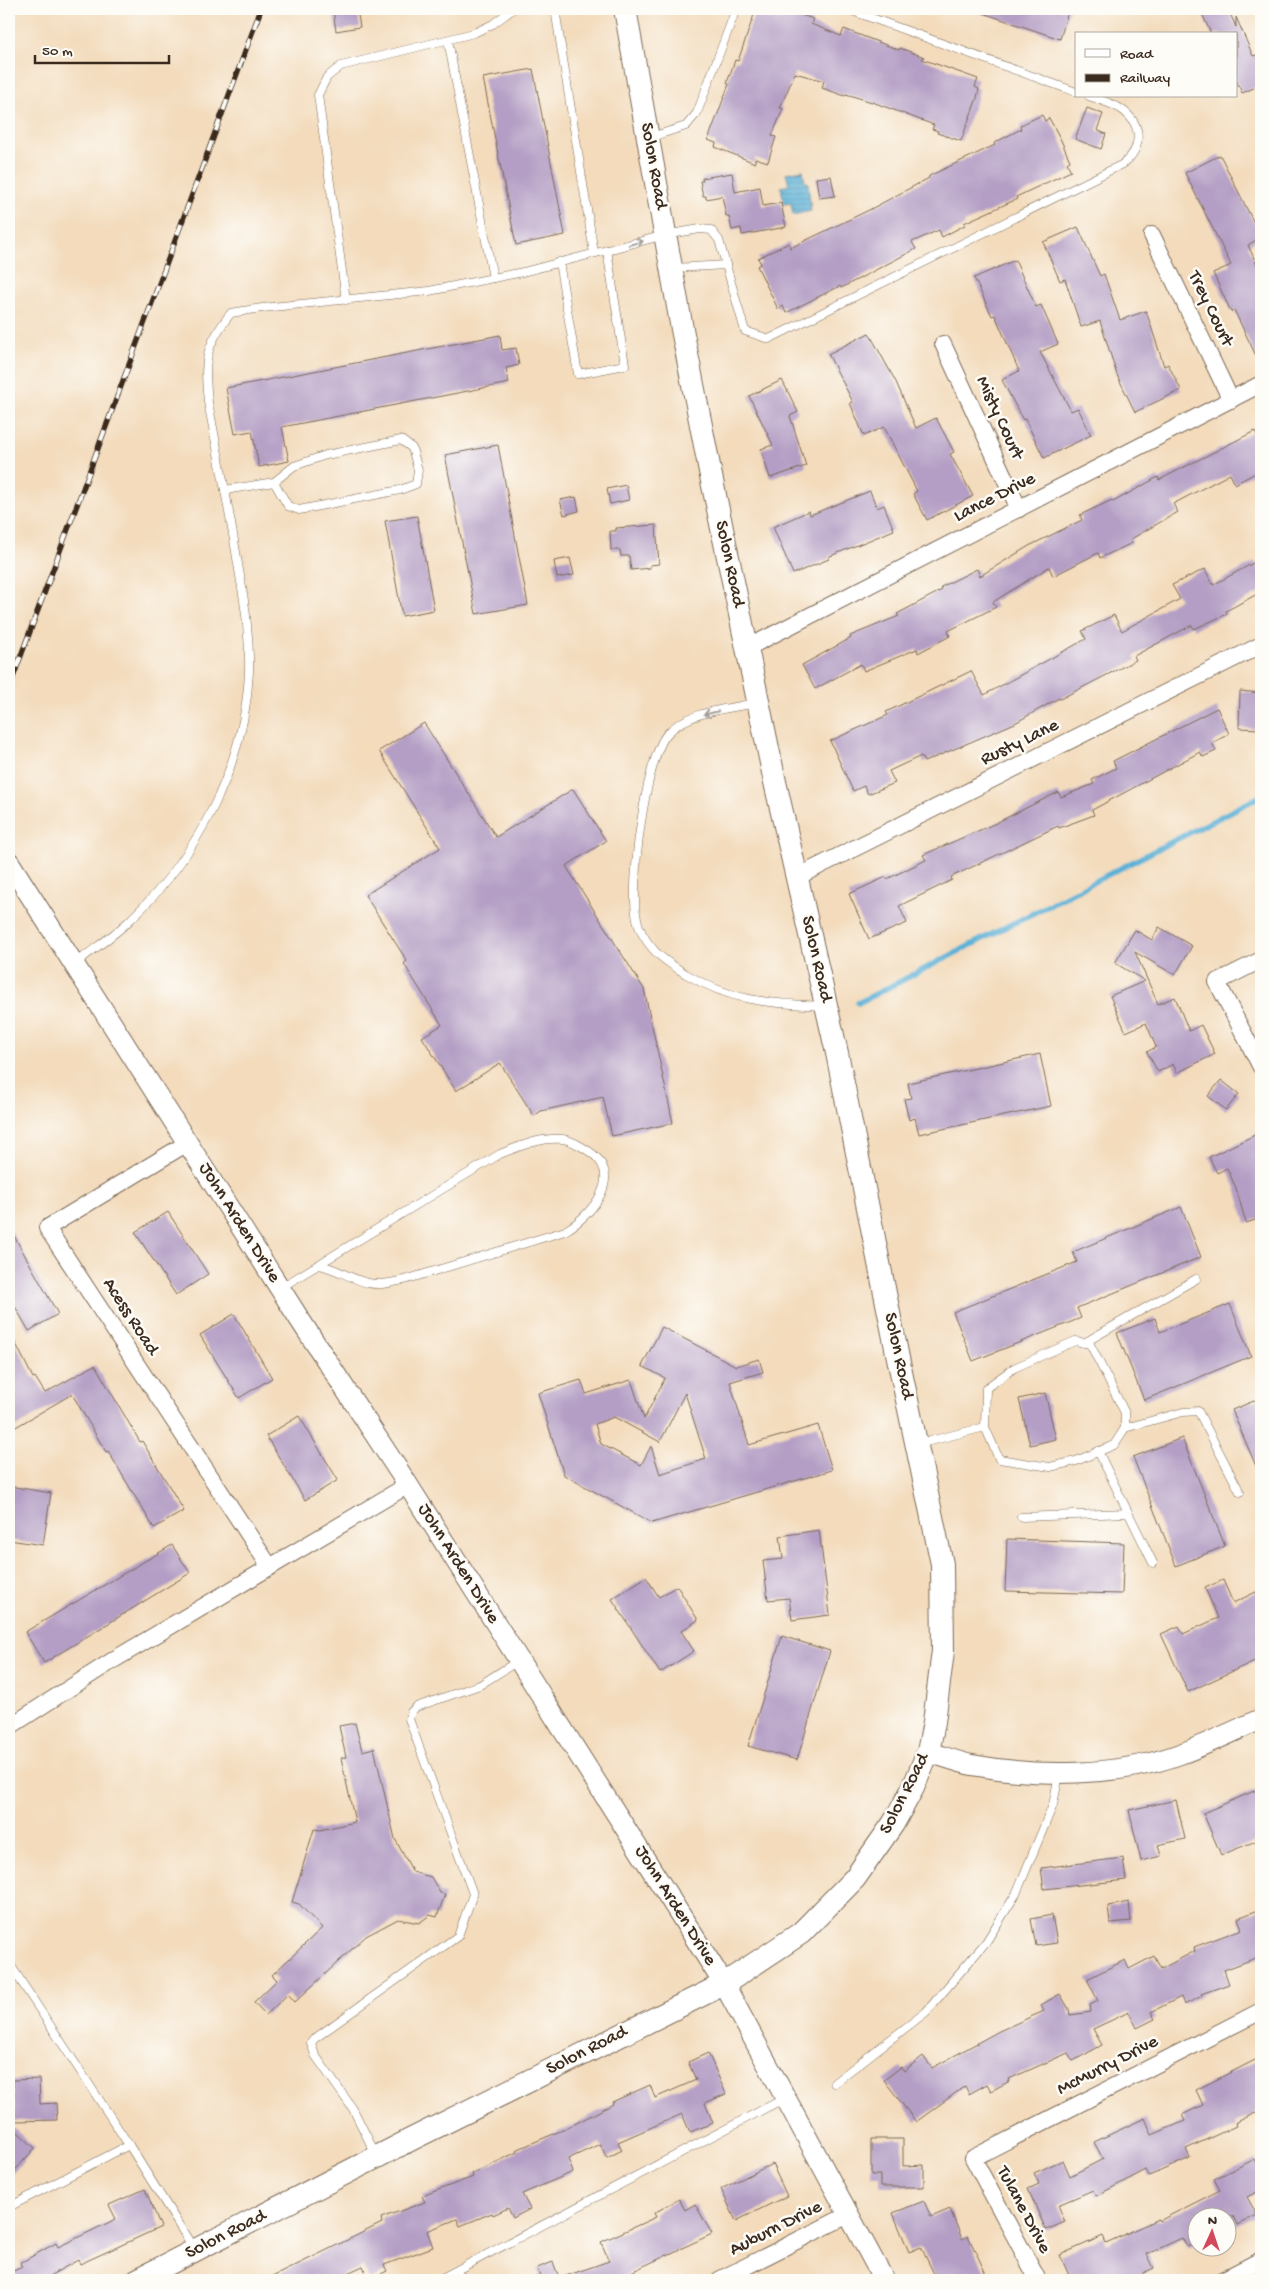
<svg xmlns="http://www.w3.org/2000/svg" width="1270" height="2289" font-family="'Gochi Hand',sans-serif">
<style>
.water{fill:url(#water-rules);stroke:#4b6e7a}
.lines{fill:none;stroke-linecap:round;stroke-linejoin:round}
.stream{stroke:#5bb1d7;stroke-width:5.5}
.building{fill:#b49ec5;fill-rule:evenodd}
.service-casing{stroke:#7b6855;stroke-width:9}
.minor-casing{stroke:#7b6855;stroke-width:18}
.tertiary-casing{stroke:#7b6855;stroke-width:22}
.secondary-casing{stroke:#7b6855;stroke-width:24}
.service{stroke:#fff;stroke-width:8}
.minor{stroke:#fff;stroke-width:16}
.tertiary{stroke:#fff;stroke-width:20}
.secondary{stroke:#fff;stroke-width:22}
.rail-casing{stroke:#3b2a1e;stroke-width:5.5}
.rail{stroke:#fdfcf7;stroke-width:4;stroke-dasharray:11;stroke-linecap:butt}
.oneway{stroke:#a79f9a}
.labels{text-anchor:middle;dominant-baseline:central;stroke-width:5;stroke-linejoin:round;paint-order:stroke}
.street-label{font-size:19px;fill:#3b2a1e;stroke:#fdfcf7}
</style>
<defs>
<pattern id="water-rules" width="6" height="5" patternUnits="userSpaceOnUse" patternTransform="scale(1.25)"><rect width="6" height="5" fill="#5bb1d7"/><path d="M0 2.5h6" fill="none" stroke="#4c90ae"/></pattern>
</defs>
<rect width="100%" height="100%" fill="#fdfcf7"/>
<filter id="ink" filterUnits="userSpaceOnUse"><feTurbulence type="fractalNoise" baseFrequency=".02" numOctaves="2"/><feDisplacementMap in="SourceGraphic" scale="10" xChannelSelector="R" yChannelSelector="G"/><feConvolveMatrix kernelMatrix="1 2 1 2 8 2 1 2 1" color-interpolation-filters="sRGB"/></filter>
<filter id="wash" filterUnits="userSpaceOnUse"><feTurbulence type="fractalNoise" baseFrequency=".0096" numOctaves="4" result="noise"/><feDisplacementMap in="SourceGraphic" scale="20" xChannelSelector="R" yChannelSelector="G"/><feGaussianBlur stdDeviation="1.12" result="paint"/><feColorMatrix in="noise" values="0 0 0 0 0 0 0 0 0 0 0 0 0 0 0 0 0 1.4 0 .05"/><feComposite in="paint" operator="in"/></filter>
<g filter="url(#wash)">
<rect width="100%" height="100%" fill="#f3dbbc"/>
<polygon class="water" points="803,170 805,182 808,182 811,211 793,215 791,203 784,204 781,187 789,185 786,173"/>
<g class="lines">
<polyline class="stream" points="858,1003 1261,796"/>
</g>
<g id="blocks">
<g class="building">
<polygon points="333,9 357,9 360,27 336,31"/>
<polygon points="756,9 784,9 813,19 811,24 841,36 844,29 899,50 900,48 924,57 922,59 978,79 975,87 979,89 977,98 961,141 937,133 938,131 932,129 934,125 875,103 846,94 845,96 822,88 824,81 795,73 780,108 783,109 772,136 776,137 768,162 755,158 755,163 715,147 716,143 708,140 729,84 727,83 735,60 738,61"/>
<polygon points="977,9 1069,9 1060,39 977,11"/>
<polygon points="1200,9 1228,9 1236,27 1236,17 1253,56 1256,55 1261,66 1261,85 1242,93 1236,80 1236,34 1211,34"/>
<polygon points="533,69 565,235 516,245 483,78"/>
<polygon points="1087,108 1103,114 1097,130 1106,134 1101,149 1075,139"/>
<polygon points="1042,115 1045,121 1049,118 1060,138 1070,161 1067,163 1071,171 1016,197 1017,199 964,223 965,225 942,237 939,230 912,242 916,249 841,288 840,286 786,313 783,306 778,309 757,266 761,264 758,258 789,243 790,248 869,210 929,178 929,176 995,145 994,143 1021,129 1020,126 1025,123"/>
<polygon points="1220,155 1261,237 1248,245 1261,274 1261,366 1234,310 1231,312 1213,273 1231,265 1185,173"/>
<polygon points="732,173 735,192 760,187 763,206 781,203 786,227 742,235 741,228 732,230 729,216 726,216 722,196 706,199 706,196 703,196 700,181 703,181 702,178"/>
<polygon points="831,176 835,196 819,198 816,178"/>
<polygon points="1078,227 1100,276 1104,274 1120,320 1146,311 1164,366 1168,364 1181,390 1135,412 1117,375 1100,321 1081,327 1065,279 1060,281 1043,242"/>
<polygon points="1015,260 1036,307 1041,305 1058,344 1040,352 1071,411 1078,408 1091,435 1044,458 1025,419 1023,420 1002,380 1019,371 995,315 992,316 974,278"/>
<polygon points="869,333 896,382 916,428 936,418 954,452 950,454 973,496 927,520 913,494 917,491 884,427 864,436 850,403 853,402 828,354"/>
<polygon points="500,335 502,350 516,348 519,365 506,368 509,383 282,427 289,461 259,467 252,431 235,434 226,388"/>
<polygon points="782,380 798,412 790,416 806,466 770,478 761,449 773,445 749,396"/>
<polygon points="1255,431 1261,443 1261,470 1235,484 1230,474 1173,504 1178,512 1131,539 1132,543 1100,558 1098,553 1053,576 1049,567 993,602 996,607 948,631 950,636 918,653 917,649 864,671 861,664 815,689 802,665 851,638 850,636 899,616 897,614 942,590 941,587 977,569 980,576 1029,546 1082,520 1080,515 1112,500 1113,502 1158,477 1159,480"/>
<polygon points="498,445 528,605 476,614 445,455"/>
<polygon points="626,485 629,500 610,504 607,489"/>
<polygon points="870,491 877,508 884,505 894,530 828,557 829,559 793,574 773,527 809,511 810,515"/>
<polygon points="576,497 579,511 564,515 560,500"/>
<polygon points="417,516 434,610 402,616 385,521"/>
<polygon points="656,525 659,564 650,565 650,568 631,570 629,556 621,556 620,550 611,550 610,531 616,531 616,528"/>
<polygon points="570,558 574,575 557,578 554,561"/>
<polygon points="1255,562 1261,573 1261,592 1226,611 1227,614 1194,629 1192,625 1134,656 1136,660 1060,699 1059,698 1015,723 924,762 921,756 889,771 895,783 868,794 864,786 853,791 830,741 888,715 886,712 971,671 984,695 1086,639 1082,631 1114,615 1122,631 1180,599 1172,585 1205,569 1213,585"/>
<polygon points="1240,691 1261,693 1259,729 1239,728"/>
<polygon points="1217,708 1229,734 1212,743 1216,751 1203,757 1200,752 1092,810 1094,815 1059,828 1058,826 951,877 952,880 899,906 907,923 869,939 849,894 886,877 887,879 926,860 923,855 996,823 1058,792 1061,797 1094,784 1092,780 1116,768 1113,761"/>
<polygon points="424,723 496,837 573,789 606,841 566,866 644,989 673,1123 612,1136 603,1097 541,1111 534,1116 500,1063 456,1091 422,1037 442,1025 404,964 407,961 365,895 440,848 379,751"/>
<polygon points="1159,927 1192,946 1175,975 1135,952 1158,1004 1175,997 1189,1031 1201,1025 1215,1054 1177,1073 1173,1064 1158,1072 1147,1052 1156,1047 1146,1023 1126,1032 1110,996 1145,981 1115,963 1135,930 1152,940"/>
<polygon points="1040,1054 1051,1106 919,1134 915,1118 909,1120 904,1099 911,1098 908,1083"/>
<polygon points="1221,1080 1239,1094 1226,1110 1208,1096"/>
<polygon points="1261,1132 1261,1218 1246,1223 1236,1188 1227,1168 1217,1173 1209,1157"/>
<polygon points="1181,1207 1201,1257 1077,1308 1081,1318 973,1361 953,1312 1077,1262 1073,1252"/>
<polygon points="168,1212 208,1274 176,1295 135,1232"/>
<polygon points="9,1227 58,1314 29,1331 9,1296"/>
<polygon points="1230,1304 1251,1356 1144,1400 1117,1333 1155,1318 1160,1332"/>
<polygon points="234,1314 272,1378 239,1398 200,1335"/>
<path d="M662 1327 736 1366 759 1359 763 1372 730 1382 749 1445 818 1425 832 1470 652 1523 564 1475 538 1393 581 1380 586 1394 631 1380 644 1419 665 1378 642 1366ZM685 1393 706 1459 660 1474 651 1446 641 1465 601 1444 595 1424 614 1417 660 1442Z"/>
<polygon points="9,1330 33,1378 35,1377 45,1393 95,1365 140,1442 142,1441 184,1511 154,1528 108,1451 106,1452 72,1394 9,1431"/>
<polygon points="1045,1393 1056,1439 1030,1445 1019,1399"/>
<polygon points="1261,1398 1261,1478 1232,1410"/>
<polygon points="299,1416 338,1480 305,1500 266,1436"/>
<polygon points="1182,1438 1225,1546 1176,1566 1133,1457"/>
<polygon points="9,1486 51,1493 43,1545 9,1540"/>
<polygon points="819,1530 830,1615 792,1620 789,1598 768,1600 763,1561 783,1559 780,1536"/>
<polygon points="1007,1539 1124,1543 1122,1594 1005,1591"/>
<polygon points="172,1545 190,1573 44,1663 25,1632"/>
<polygon points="646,1577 659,1597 677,1586 698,1620 681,1631 694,1651 660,1673 612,1599"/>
<polygon points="1223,1580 1233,1603 1256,1592 1261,1603 1261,1658 1188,1692 1161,1634 1179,1626 1183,1634 1218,1618 1205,1588"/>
<polygon points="782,1636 830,1651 797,1760 748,1746"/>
<polygon points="355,1723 362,1751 374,1748 395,1839 413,1872 431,1877 440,1893 445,1894 437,1917 430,1915 419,1923 398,1919 366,1936 295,2002 288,1994 266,2015 254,2002 277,1980 272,1975 322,1928 299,1904 292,1902 314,1829 320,1830 355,1822 341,1758 346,1757 339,1726"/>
<polygon points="1261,1788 1261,1839 1221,1855 1203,1813"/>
<polygon points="1176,1800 1185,1839 1158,1845 1161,1856 1141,1861 1129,1810"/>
<polygon points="1123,1858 1126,1880 1044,1889 1041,1868"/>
<polygon points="1129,1902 1131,1921 1110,1923 1108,1906"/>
<polygon points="1261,1909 1261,1956 1224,1970 1229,1984 1201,1994 1202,1996 1184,2005 1181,1997 1151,2012 1155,2019 1137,2028 1129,2012 1093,2029 1102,2045 1073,2061 1068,2053 1009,2079 1010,2081 991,2091 987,2084 969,2094 965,2086 916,2122 884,2080 901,2067 904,2071 923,2056 932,2068 999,2031 1044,2011 1041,2005 1060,1994 1069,2009 1070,2015 1091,2012 1090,2005 1098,2001 1087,1979 1125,1960 1129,1969 1154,1956 1161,1969 1195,1951 1194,1947 1242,1929 1238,1918"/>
<polygon points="1052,1915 1057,1943 1036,1946 1031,1919"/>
<polygon points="708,2053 726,2094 705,2103 713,2123 690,2132 682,2114 618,2142 622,2150 607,2158 600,2144 568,2159 573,2172 522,2194 530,2209 513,2218 508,2208 493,2215 492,2213 460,2226 457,2219 427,2231 433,2247 384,2265 387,2271 369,2280 363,2266 332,2280 266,2280 382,2223 381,2218 425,2202 422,2196 473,2177 472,2174 517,2152 516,2150 565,2129 613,2104 612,2102 650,2085 655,2098 696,2080 688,2062"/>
<polygon points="1261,2057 1261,2110 1235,2123 1236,2126 1186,2149 1190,2158 1149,2176 1146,2170 1096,2196 1093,2190 1058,2205 1065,2222 1046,2230 1028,2189 1039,2184 1034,2173 1063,2160 1070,2176 1103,2159 1094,2142 1145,2118 1152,2135 1185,2121 1182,2115 1203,2105 1196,2090"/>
<polygon points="39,2079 40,2104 56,2103 57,2120 15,2121 13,2080"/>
<polygon points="9,2124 35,2148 9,2177"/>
<polygon points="871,2139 903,2139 903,2166 924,2165 924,2187 880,2187 880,2175 871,2175"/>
<polygon points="1255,2159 1261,2172 1261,2190 1247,2197 1257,2215 1237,2225 1233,2216 1198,2216 1198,2242 1187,2247 1182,2238 1147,2254 1154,2268 1128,2280 1071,2280 1060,2255 1103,2236 1106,2243 1158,2219 1159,2221 1220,2190 1214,2179"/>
<polygon points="772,2164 787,2196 736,2221 721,2189"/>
<polygon points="145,2189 161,2227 80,2264 78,2260 42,2280 9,2280 9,2273 22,2267 20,2263 56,2243 58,2247 116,2219 109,2205"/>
<polygon points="679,2199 685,2210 695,2204 712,2234 614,2280 560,2280 560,2278 609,2261 601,2242 656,2217 654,2213"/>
<polygon points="924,2201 931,2217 950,2209 962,2239 968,2236 987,2276 977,2280 937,2280 921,2247 909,2252 893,2213"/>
<polygon points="553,2262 560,2280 541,2280 537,2268"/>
</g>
</g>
</g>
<g filter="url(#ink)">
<use href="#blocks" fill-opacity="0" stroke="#7b6855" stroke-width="1"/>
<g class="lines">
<g class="service-casing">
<g id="service">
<polyline points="555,9 594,253"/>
<polyline points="847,9 1076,92"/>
<polyline points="448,40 493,278"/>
<polyline points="651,137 686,126 697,113 736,9"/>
<polyline points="559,262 578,374 625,365 607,250"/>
<path d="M674 268 726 265 745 331 769 339 1123 164C1143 148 1143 124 1121 109 1112 103 1099 100 1089 96"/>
<polyline points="346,300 318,95 327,77 341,66 474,33 493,24 513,9"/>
<polyline points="225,490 274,482 294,466 326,455 401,440 412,448 418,470 416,484 400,490 299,510 288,506 274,482"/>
<path d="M756 703C728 709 687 711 667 734 645 760 629 886 637 919 639 930 646 941 653 949 661 959 675 967 686 974 735 1003 770 1003 825 1006"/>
<path d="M75 964C93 949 114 936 131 919 198 856 245 764 249 672 250 637 245 604 239 570 230 514 219 458 208 402 204 360 204 347 231 313L262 308 429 291 523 272 665 235 700 229 711 230 719 240 726 265"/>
<path d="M280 1288 500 1154C520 1146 541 1137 563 1139 572 1140 580 1146 587 1150 627 1174 592 1215 565 1231L408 1279C395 1282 381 1286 368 1283 351 1279 336 1268 319 1265"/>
<polyline points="1084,1343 1196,1279"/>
<polyline points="1125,1428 1183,1412 1198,1411 1240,1492"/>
<polyline points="918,1444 985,1427 986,1388 1014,1368 1075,1341 1090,1344 1125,1413 1125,1428 1114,1445 1076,1461 1050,1467 999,1459 985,1427"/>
<polyline points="1098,1451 1153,1563"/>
<polyline points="1021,1517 1128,1513"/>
<polyline points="9,1963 129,2145 194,2249"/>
<polyline points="834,2083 926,2012 986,1942 1016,1894 1053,1805 1059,1774"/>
<polyline points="376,2155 353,2109 315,2055 311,2043 314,2039 458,1936 473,1894 409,1719 411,1712 416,1707 480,1685 519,1660"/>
<polyline points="9,2207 129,2145"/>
<polyline points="438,2280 785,2098"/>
</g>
</g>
<g class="minor-casing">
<g id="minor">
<polyline points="1152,235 1231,400"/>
<polyline points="943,344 1019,509"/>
<polyline points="747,648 1261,384"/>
<polyline points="797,877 1261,645"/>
<polyline points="1261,960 1217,982 1261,1067"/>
<polyline points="189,1142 47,1228 270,1567"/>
<polyline points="9,1727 115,1659 408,1485"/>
<polyline points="719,2280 850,2214"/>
<polyline points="1038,2280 973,2158 1261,2011"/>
<polyline points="1222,2280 1261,2260"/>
</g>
</g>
<g class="tertiary-casing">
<g id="tertiary">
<polyline points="9,862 300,1320 408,1485 724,1984 884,2280"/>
<path d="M928 1752C942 1756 957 1762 972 1765 1037 1777 1118 1777 1180 1754 1208 1744 1234 1731 1261 1719"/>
</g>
</g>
<g class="secondary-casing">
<polyline id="secondary" points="137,2280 414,2138 724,1984 801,1933 855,1878 893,1824 913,1788 928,1752 934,1722 943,1651 942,1564 898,1358 837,1053 775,782 711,476 682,329 625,9"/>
</g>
<use href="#service" class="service"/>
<use href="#minor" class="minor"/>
<use href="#tertiary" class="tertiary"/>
<use href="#secondary" class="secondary"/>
<g class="rail-casing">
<polyline id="rail" points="9,688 261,9"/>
</g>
<use href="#rail" class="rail"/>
</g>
<defs><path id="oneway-shaft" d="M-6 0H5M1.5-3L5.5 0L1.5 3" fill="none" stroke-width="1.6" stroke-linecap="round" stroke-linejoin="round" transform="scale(1.25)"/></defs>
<g class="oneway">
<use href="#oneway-shaft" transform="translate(636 243) rotate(-15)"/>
<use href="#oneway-shaft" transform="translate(711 713) rotate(167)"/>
</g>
</g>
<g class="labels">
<g class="street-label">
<text transform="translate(653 166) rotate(80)">Solon Road</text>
<text transform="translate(1210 309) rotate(64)">Trey Court</text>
<text transform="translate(999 418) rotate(65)">Misty Court</text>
<text transform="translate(995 498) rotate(-27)">Lance Drive</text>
<text transform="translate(729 564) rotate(78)">Solon Road</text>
<text transform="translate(1020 743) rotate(-26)">Rusty Lane</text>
<text transform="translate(816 959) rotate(77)">Solon Road</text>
<text transform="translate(239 1223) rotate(58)">John Arden Drive</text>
<text transform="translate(130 1317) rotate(57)">Acess Road</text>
<text transform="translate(898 1356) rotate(78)">Solon Road</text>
<text transform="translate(458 1564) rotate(58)">John Arden Drive</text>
<text transform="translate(905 1794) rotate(-63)">Solon Road</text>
<text transform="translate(675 1906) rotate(58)">John Arden Drive</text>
<text transform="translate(587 2051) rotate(-27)">Solon Road</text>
<text transform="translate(1108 2066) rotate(-27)">McMurry Drive</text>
<text transform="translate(1023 2210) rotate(62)">Tulane Drive</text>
<text transform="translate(776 2229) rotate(-27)">Auburn Drive</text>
<text transform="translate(226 2235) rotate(-27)">Solon Road</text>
</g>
</g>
<rect width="1270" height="2289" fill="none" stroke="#fdfcf7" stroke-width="30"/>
<rect x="1075" y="32" width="162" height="65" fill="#fdfcf7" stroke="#afa8a0"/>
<rect x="1085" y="49" width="25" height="8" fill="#ffffff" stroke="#afa8a0"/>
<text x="1120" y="58" font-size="15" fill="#3b2a1e">Road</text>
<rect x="1085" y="74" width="25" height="8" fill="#3b2a1e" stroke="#afa8a0"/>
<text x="1120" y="82" font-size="15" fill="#3b2a1e">Railway</text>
<g transform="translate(1212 2232) rotate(3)"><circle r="24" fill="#fdfcf7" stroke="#afa8a0"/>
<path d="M0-4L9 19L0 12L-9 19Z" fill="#d1495b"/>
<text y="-8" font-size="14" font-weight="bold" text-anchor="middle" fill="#3b2a1e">N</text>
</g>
<path d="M35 55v8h134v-8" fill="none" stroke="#3b2a1e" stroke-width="2.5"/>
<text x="42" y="55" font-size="15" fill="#3b2a1e" stroke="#fdfcf7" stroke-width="4" paint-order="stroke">50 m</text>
</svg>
